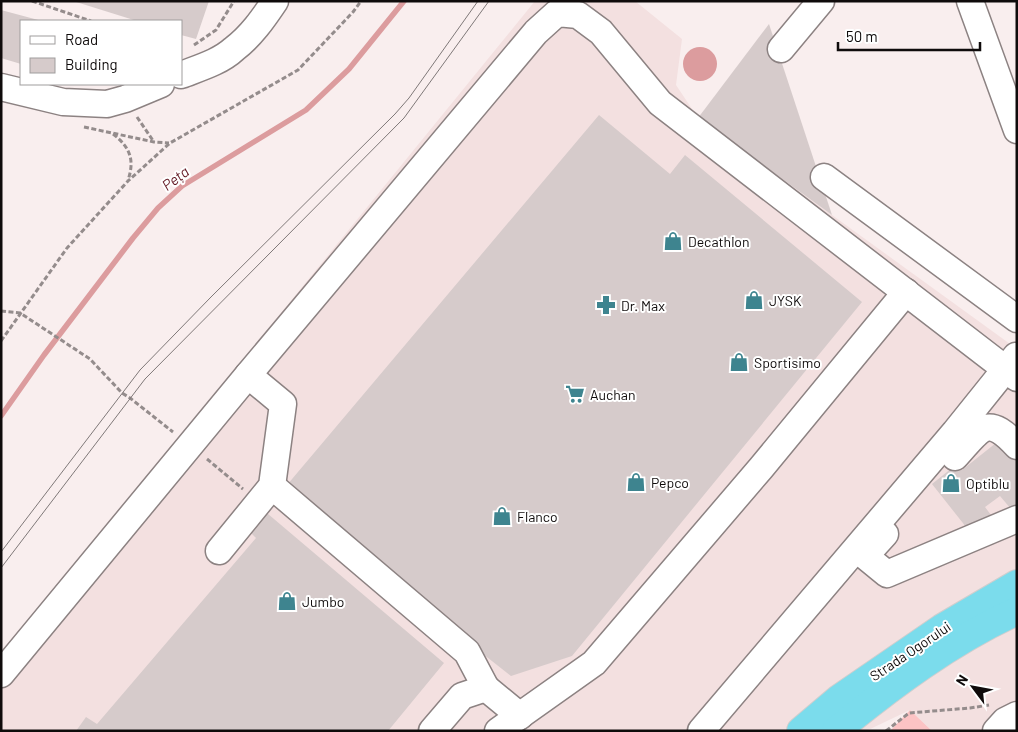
<svg xmlns="http://www.w3.org/2000/svg" width="1018" height="732" font-family="Barlow,sans-serif">
<style>
.built{fill:#f3e0e0}
.green{fill:#fcc3c4}
.water{fill:#dc9c9e}
.lines{fill:none;stroke-linecap:round;stroke-linejoin:round}
.stream{stroke:#dc9c9e;stroke-width:5.5}
.building{fill:#d6cbcb}
.minor-casing{stroke:#8c8282;stroke-width:29}
.highway-casing{stroke:#cfcece;stroke-width:30}
.path{stroke:#948c8c;stroke-width:3;stroke-dasharray:5 2.5;stroke-linecap:butt}
.minor{stroke:#fff;stroke-width:26}
.highway{stroke:#7bdcec;stroke-width:28}
.tram{stroke:#7f7878;stroke-width:1}
.labels{text-anchor:middle;dominant-baseline:central;stroke-width:4;stroke-linejoin:round;paint-order:stroke}
.poi-label{font-size:14px;fill:#0f0b0b;stroke:#fff;text-anchor:start}
.street-label{font-size:14px;fill:#0f0b0b;stroke:#fff}
.water-label{font-size:15px;font-style:italic;fill:#631823;stroke:#fff}
</style>
<rect width="100%" height="100%" fill="#f9eeee"/>
<polygon class="built" points="535,1 635,1 682,39 676,85 698,118 1017,349 1017,731 932,731 910,710 866,731 1,731 1,651 88,550"/>
<polygon class="green" points="910,710 932,731 890,731"/>
<circle class="water" cx="700" cy="64" r="17"/>
<g class="lines">
<polyline class="stream" points="1,416 44,355 133,238 158,208 182,186 306,110 349,69 404,1"/>
</g>
<g class="building">
<polygon points="73,1 209,1 196,39 181,35 181,21 137,21"/>
<polygon points="1,10 42,21 21,21 21,64 1,58"/>
<polygon points="769,24 832,215 698,118"/>
<polygon points="599,115 670,174 685,155 862,302 572,656 511,676 464,639 287,485"/>
<polygon points="1001,439 1017,459 1017,505 1011,509 1000,496 985,507 991,515 970,532 932,484 957,464 962,470"/>
<polygon points="261,508 444,663 388,731 76,731 86,717 97,724 256,538 246,528"/>
</g>
<g class="lines">
<g class="minor-casing">
<g id="minor">
<polyline points="970,1 1017,130"/>
<polyline points="781,49 821,1"/>
<path d="M181 75C199 68 220 62 234 49 251 36 263 19 275 1"/>
<polyline points="1,87 63,102 107,104 125,99 161,84"/>
<polyline points="824,177 1017,319"/>
<path d="M955 457C980 430 986 412 1017 446"/>
<polyline points="272,486 467,652 486,688"/>
<polyline points="885,534 865,556 887,574 1017,519"/>
<polyline points="219,551 272,486 283,404 248,375"/>
<polyline points="1,674 248,375 536,32 557,13 578,15 601,32 660,103 1017,378"/>
<polyline points="432,731 462,696 486,688 520,716"/>
<polyline points="498,731 594,663 761,468 906,292"/>
<polyline points="701,731 955,432 1016,356"/>
<polyline points="996,731 1005,721 1017,715"/>
</g>
</g>
<g class="highway-casing">
<g id="highway">
<polyline points="801,731 840,698 942,628 1017,584"/>
<path d="M836 731C891 686 951 641 1017 611"/>
</g>
</g>
<g class="path">
<polyline points="32,1 91,21"/>
<polyline points="194,45 216,30 234,1"/>
<polyline points="137,117 154,142"/>
<polyline points="84,127 154,142 169,143"/>
<path d="M113 134C130 147 135 160 128 180"/>
<polyline points="1,311 20,313 90,359 122,393 130,398 173,432"/>
<polyline points="1,341 67,248 128,181 170,143 298,70 353,12 361,1"/>
<polyline points="207,459 243,489"/>
<polyline points="886,731 909,713 970,708 989,705"/>
</g>
<use href="#minor" class="minor"/>
<use href="#highway" class="highway"/>
<g class="tram">
<polyline points="1,552 140,370 211,297 395,114 409,98 478,1"/>
<polyline points="1,568 145,379 404,118 489,1"/>
</g>
</g>
<defs>
<g id="shop-bare" transform="scale(1.5)"><path d="M-5-2.5h2.3a2.7 3.5 0 0 1 5.4 0H5L5.5 6h-11ZM-1.5-2.5h3a1.5 2.3 0 0 0-3 0Z" fill="#3e848f" stroke="#fff" stroke-width="2.5" paint-order="stroke"/></g>
<g id="pharmacy-bare" transform="scale(1.5)"><path d="M-2-6h4v4h4v4h-4v4h-4v-4h-4v-4h4Z" fill="#3e848f" stroke="#fff" stroke-width="2.5" paint-order="stroke"/></g>
<g id="supermarket-bare" transform="scale(1.5)"><path d="M-6-5.5h2.5l.6 2H6L4.5 2H-2.5L-4.4-4H-6ZM-1.5 3.2a1.3 1.3 0 1 0 .1 0ZM3 3.2a1.3 1.3 0 1 0 .1 0Z" fill="#3e848f" stroke="#fff" stroke-width="2.5" paint-order="stroke"/></g>
</defs>
<g fill-rule="evenodd">
<use href="#shop-bare" x="673" y="241"/>
<use href="#shop-bare" x="754" y="300"/>
<use href="#pharmacy-bare" x="606" y="305"/>
<use href="#shop-bare" x="739" y="362"/>
<use href="#supermarket-bare" x="575" y="394"/>
<use href="#shop-bare" x="636" y="482"/>
<use href="#shop-bare" x="951" y="483"/>
<use href="#shop-bare" x="502" y="516"/>
<use href="#shop-bare" x="287" y="601"/>
</g>
<g class="labels">
<g class="poi-label">
<text x="688" y="241">Decathlon</text>
<text x="769" y="300">JYSK</text>
<text x="621" y="305">Dr. Max</text>
<text x="754" y="362">Sportisimo</text>
<text x="590" y="394">Auchan</text>
<text x="651" y="482">Pepco</text>
<text x="966" y="483">Optiblu</text>
<text x="517" y="516">Flanco</text>
<text x="302" y="601">Jumbo</text>
</g>
<g class="street-label">
<text transform="translate(910 651) rotate(-34)">Strada Ogorului</text>
</g>
<g class="water-label">
<text transform="translate(175 178) rotate(-37)">Peța</text>
</g>
</g>
<rect width="1018" height="732" fill="none" stroke="#0f0b0b" stroke-width="5"/>
<rect x="20" y="20" width="162" height="65" fill="#ffffff" stroke="#9f9d9d"/>
<rect x="30" y="36" width="25" height="8" fill="#ffffff" stroke="#9f9d9d"/>
<text x="65" y="45" font-size="15" fill="#0f0b0b">Road</text>
<rect x="30" y="58" width="25" height="15" fill="#d6cbcb" stroke="#9f9d9d"/>
<text x="65" y="70" font-size="15" fill="#0f0b0b">Building</text>
<g transform="translate(973 687) rotate(302)" stroke="#ffffff" stroke-width="4" paint-order="stroke">
<path d="M0-4L9 19L0 12L-9 19Z" fill="#0f0b0b"/>
<text y="-8" font-size="14" font-weight="bold" text-anchor="middle" fill="#0f0b0b">N</text>
</g>
<path d="M838 42v8h142v-8" fill="none" stroke="#0f0b0b" stroke-width="2.5"/>
<text x="846" y="42" font-size="15" fill="#0f0b0b" stroke="#ffffff" stroke-width="4" paint-order="stroke">50 m</text>
</svg>
